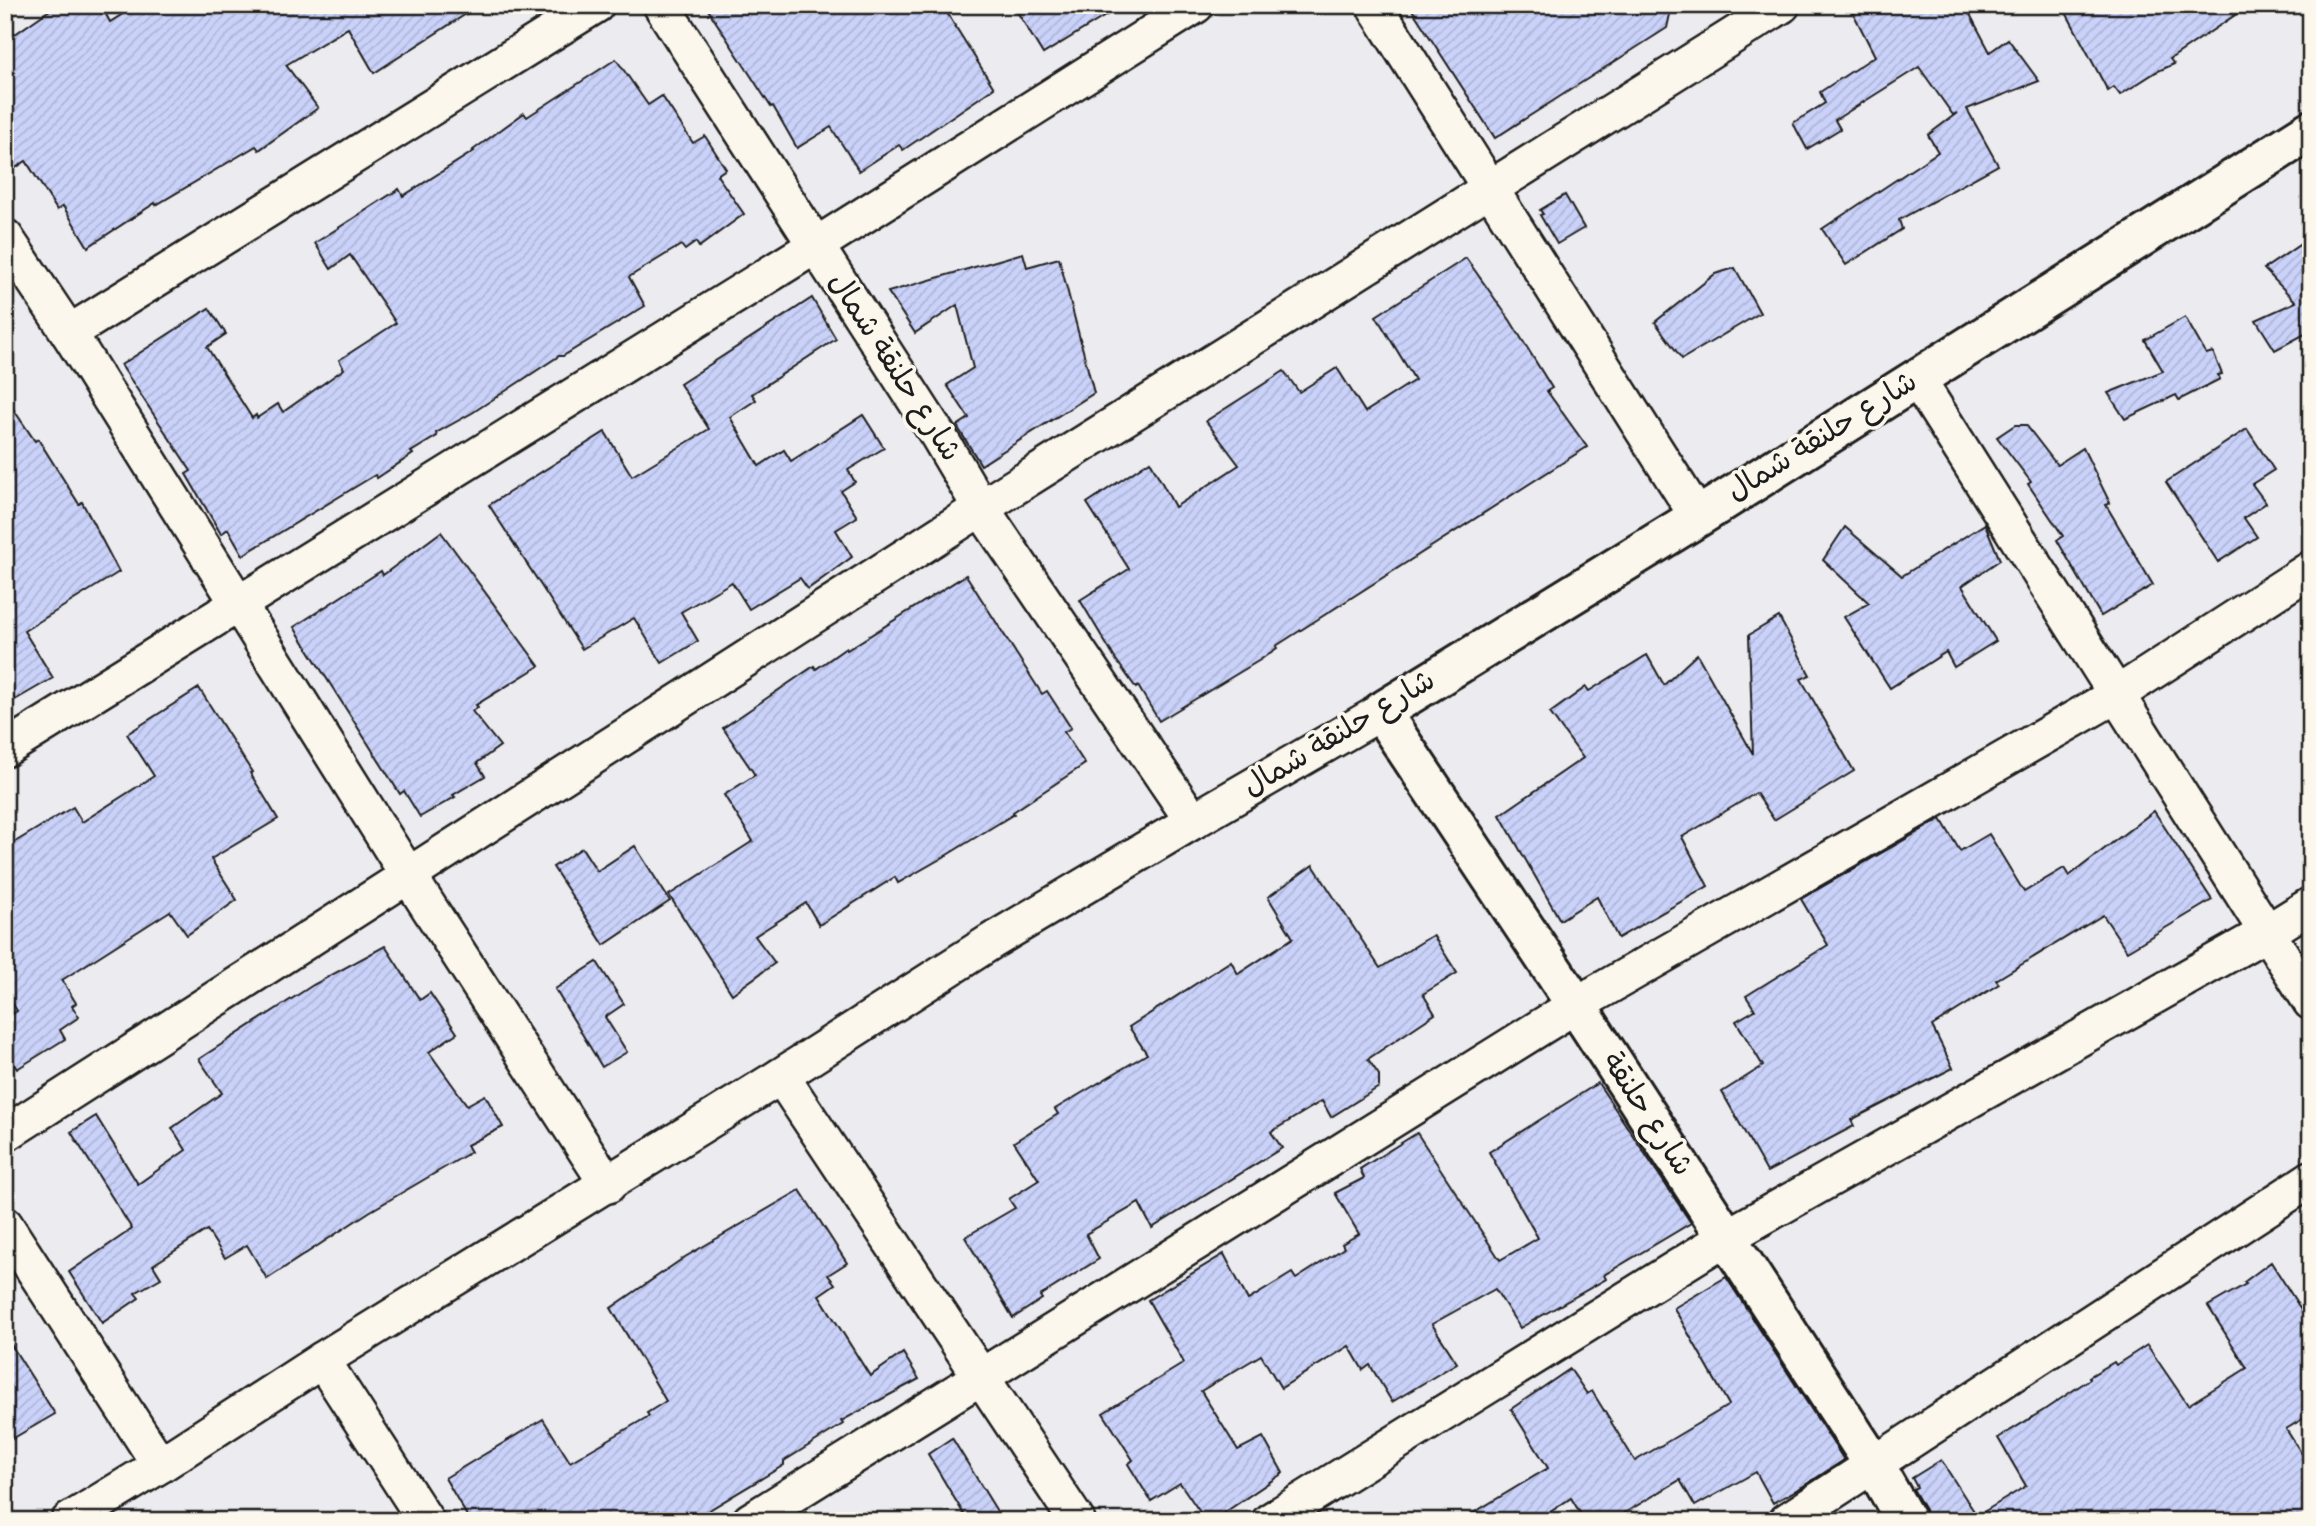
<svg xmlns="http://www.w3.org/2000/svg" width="2316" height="1526" font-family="'Indie Flower','Playpen Sans Arabic',sans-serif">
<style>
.building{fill:url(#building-hatch);stroke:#1c1c1c;stroke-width:2}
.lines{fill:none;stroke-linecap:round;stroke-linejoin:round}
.minor-casing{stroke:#1c1c1c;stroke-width:40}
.tertiary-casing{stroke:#1c1c1c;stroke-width:44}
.minor{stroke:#fbf7ec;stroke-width:35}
.tertiary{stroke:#fbf7ec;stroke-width:38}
.labels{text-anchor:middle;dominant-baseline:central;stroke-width:7;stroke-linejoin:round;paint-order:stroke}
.street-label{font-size:30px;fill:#1c1c1c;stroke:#fbf7ec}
</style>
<defs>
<pattern id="building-hatch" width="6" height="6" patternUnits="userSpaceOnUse" patternTransform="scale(1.75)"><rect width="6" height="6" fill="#cad2fa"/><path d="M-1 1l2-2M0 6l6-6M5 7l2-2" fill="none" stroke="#adb4d6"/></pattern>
</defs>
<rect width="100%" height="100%" fill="#ececf0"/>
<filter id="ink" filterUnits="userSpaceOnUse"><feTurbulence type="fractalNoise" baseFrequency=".0143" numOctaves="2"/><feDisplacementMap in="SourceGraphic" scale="14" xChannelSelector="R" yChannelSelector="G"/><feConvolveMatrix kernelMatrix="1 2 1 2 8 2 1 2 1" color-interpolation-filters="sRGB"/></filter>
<g filter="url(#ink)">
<g class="building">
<polygon points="57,5 101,5 110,22 137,5 480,5 374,73 348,28 286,65 318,108 259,150 256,146 156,205 155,203 88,247 63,206 57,210 26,161 5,175 5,41"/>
<polygon points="705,5 942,5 994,88 903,150 899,145 859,171 831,127 797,148 773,106 771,107"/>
<polygon points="1013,5 1123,5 1043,54"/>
<polygon points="1409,5 1672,5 1667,28 1495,138"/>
<polygon points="1849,5 1965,5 1990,52 2008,39 2039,81 1967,109 1998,165 1899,220 1902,229 1846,265 1822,229 1938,152 1928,135 1957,113 1953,115 1919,67 1835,120 1840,129 1807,149 1793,123 1825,103 1820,92 1875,56"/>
<polygon points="2062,5 2250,5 2170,59 2174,64 2156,72 2120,95 2114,87 2108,91"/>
<polygon points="616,59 648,105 662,96 693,143 705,136 726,169 717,175 744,214 699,247 696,242 685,250 681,245 629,277 645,306 563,356 559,356 472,413 436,433 437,436 411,452 413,454 377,478 375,475 243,555 228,529 221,534 186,474 191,471 121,365 209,308 226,334 207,347 252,418 256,415 257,418 278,404 283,412 344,369 339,360 396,323 350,255 331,269 315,243 399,189 403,196 474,151 473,150 524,113 527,117"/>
<polygon points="1565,195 1584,228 1557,244 1540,215 1543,214 1540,210"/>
<polygon points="2311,237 2311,331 2275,350 2256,320 2296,302 2264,269"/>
<polygon points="1023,253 1027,267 1059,258 1094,393 981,465 957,426 969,418 947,385 973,368 957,305 915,333 888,292"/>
<polygon points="1466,258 1510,320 1552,388 1547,391 1587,447 1276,646 1277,648 1260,660 1159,721 1138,686 1136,688 1114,657 1080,600 1129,569 1087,503 1150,461 1175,507 1239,465 1206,421 1284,371 1299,392 1337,368 1365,412 1415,380 1376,316"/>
<polygon points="1735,268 1760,313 1682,359 1655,322 1715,274"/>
<polygon points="812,298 836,339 752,394 756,400 730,417 759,466 784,450 791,461 863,415 884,448 848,470 855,482 841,491 857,517 836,530 852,557 808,589 800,578 749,609 732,582 681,612 698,641 662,663 634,618 582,649 489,505 605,432 632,476 709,429 680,384"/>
<polygon points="2185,317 2206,354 2213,352 2222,374 2218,375 2220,379 2179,400 2176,395 2125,419 2108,393 2163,371 2145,340"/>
<polygon points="5,397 35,441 38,439 79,504 82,502 119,572 24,631 53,678 15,700 5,684"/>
<polygon points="2015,425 2026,425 2057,465 2083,448 2110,503 2106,505 2153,585 2101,616 2057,540 2063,536 2028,484 2031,482 1997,437"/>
<polygon points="2247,429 2274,470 2252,484 2266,503 2244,518 2257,537 2218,562 2166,482"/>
<polygon points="1985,524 2000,560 1962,586 1996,641 1954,667 1946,652 1890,688 1844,617 1869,603 1823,560 1845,527 1902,576"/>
<polygon points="441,532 539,666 476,705 478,707 472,711 500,746 477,763 485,776 453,795 455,797 420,817 404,791 400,794 294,627 381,571 383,575"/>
<polygon points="966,575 1042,694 1047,691 1071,728 1064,732 1085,764 1013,812 1014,814 942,858 898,883 895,877 819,925 806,903 755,936 775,963 732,994 669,895 753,841 724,795 755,775 723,728 814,666 816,669 846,648 847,650"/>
<polygon points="1779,617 1810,675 1801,679 1854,771 1774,820 1756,793 1682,837 1708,886 1618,938 1597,897 1560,920 1500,815 1583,758 1550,713 1586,687 1589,691 1647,655 1664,685 1697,654 1753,754 1749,635"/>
<polygon points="199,688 252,772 250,773 278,819 211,859 237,900 187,935 170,911 62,980 76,1003 72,1006 79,1017 60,1030 65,1039 17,1069 5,1051 5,1018 17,1011 5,991 5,848 73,807 82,822 154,776 127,734"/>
<polygon points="2154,811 2212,900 2127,951 2103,915 1996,980 1999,984 1932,1026 1953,1068 1851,1120 1854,1126 1767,1172 1722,1092 1763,1066 1736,1021 1755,1010 1746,996 1828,945 1801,899 1941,819 1960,851 1989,834 2024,892 2064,868 2069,876"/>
<polygon points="635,846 670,901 604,945 553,867 582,848 597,871"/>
<polygon points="1313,865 1380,968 1433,935 1457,973 1423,994 1435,1014 1368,1059 1379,1075 1379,1087 1331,1117 1322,1101 1271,1132 1282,1148 1152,1228 1139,1203 1086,1234 1099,1259 1040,1296 1042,1299 1013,1318 965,1237 1015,1208 1009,1199 1039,1180 1014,1142 1058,1114 1055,1109 1147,1054 1129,1027 1231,961 1238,974 1293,938 1268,897"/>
<polygon points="385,946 420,1000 430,993 457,1033 429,1052 467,1105 485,1095 503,1127 467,1145 471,1152 369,1212 267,1279 247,1245 225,1258 207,1230 153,1265 161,1278 135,1293 139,1298 102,1323 69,1272 132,1229 71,1132 96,1116 138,1184 186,1150 172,1128 222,1093 199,1059 313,985"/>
<polygon points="597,962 624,1004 605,1017 627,1052 602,1067 555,989"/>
<polygon points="1598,1083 1691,1223 1604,1275 1606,1279 1520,1328 1495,1289 1432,1324 1457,1363 1392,1402 1370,1365 1363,1370 1349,1346 1281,1388 1261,1355 1201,1391 1238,1450 1263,1437 1283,1473 1212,1521 1206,1521 1180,1483 1151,1501 1128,1464 1133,1460 1103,1413 1184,1363 1148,1300 1224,1254 1248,1300 1292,1273 1296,1279 1344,1248 1342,1244 1359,1234 1335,1193 1364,1178 1360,1169 1417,1133 1500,1260 1538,1238 1489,1152"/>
<polygon points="800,1190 847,1263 828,1275 835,1284 819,1295 870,1376 903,1353 919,1379 841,1421 843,1424 784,1461 784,1465 691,1521 470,1521 445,1478 543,1419 570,1462 649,1416 647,1413 666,1401 611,1308 685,1257"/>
<polygon points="2271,1262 2311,1325 2311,1414 2286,1429 2311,1468 2311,1521 1928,1521 1925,1510 1913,1489 1917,1487 1912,1478 1941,1460 1977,1516 2026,1486 1998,1438 2044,1410 2090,1379 2089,1377 2114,1362 2116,1365 2147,1345 2188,1405 2247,1368 2208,1306 2246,1284 2244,1282"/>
<polygon points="1726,1277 1844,1460 1802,1487 1773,1503 1756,1472 1695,1506 1680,1480 1611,1521 1585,1521 1571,1498 1537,1521 1460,1521 1548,1468 1511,1409 1570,1369 1587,1394 1592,1391 1635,1461 1729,1405 1674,1308"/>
<polygon points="5,1335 55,1414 5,1443"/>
<polygon points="952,1438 1003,1521 968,1521 928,1454"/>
</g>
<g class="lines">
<g class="minor-casing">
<g id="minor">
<polyline points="661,5 939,437 981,508 1193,821 1381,712"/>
<polyline points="1374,5 1698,517"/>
<polyline points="5,237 69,333 408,875 608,1185"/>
<polyline points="69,333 596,5"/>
<polyline points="1917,379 2311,1002"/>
<polyline points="5,749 815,246 1196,5"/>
<polyline points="781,1076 1077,1521"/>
<polyline points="5,1134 981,508 1782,5"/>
<polyline points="5,1225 160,1465"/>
<polyline points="322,1360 426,1521"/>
<polyline points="69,1521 160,1465 322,1360 781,1076 992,941 1193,821"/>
<polyline points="750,1521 1576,1005 2116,695 2311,569"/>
<polyline points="1270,1521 1725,1238 2266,933 2311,905"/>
<polyline points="1787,1521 2311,1179"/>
</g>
</g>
<g class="tertiary-casing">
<polyline id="tertiary" points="1906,1521 1874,1465 1576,1005 1381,712 1698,517 2311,130"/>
</g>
<use href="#minor" class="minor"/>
<use href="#tertiary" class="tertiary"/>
</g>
</g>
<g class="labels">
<g class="street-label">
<text transform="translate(893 368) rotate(57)">شارع حلنقة شمال</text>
<text transform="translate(1823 438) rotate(-32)">شارع حلنقة شمال</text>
<text transform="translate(1340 735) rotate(-31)">شارع حلنقة شمال</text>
<text transform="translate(1646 1115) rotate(57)">شارع حلنقة</text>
</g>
</g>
<rect width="2316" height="1526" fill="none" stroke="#fbf7ec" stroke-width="28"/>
<rect x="14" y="14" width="2288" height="1498" fill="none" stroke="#1c1c1c" stroke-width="2.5" filter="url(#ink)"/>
</svg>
